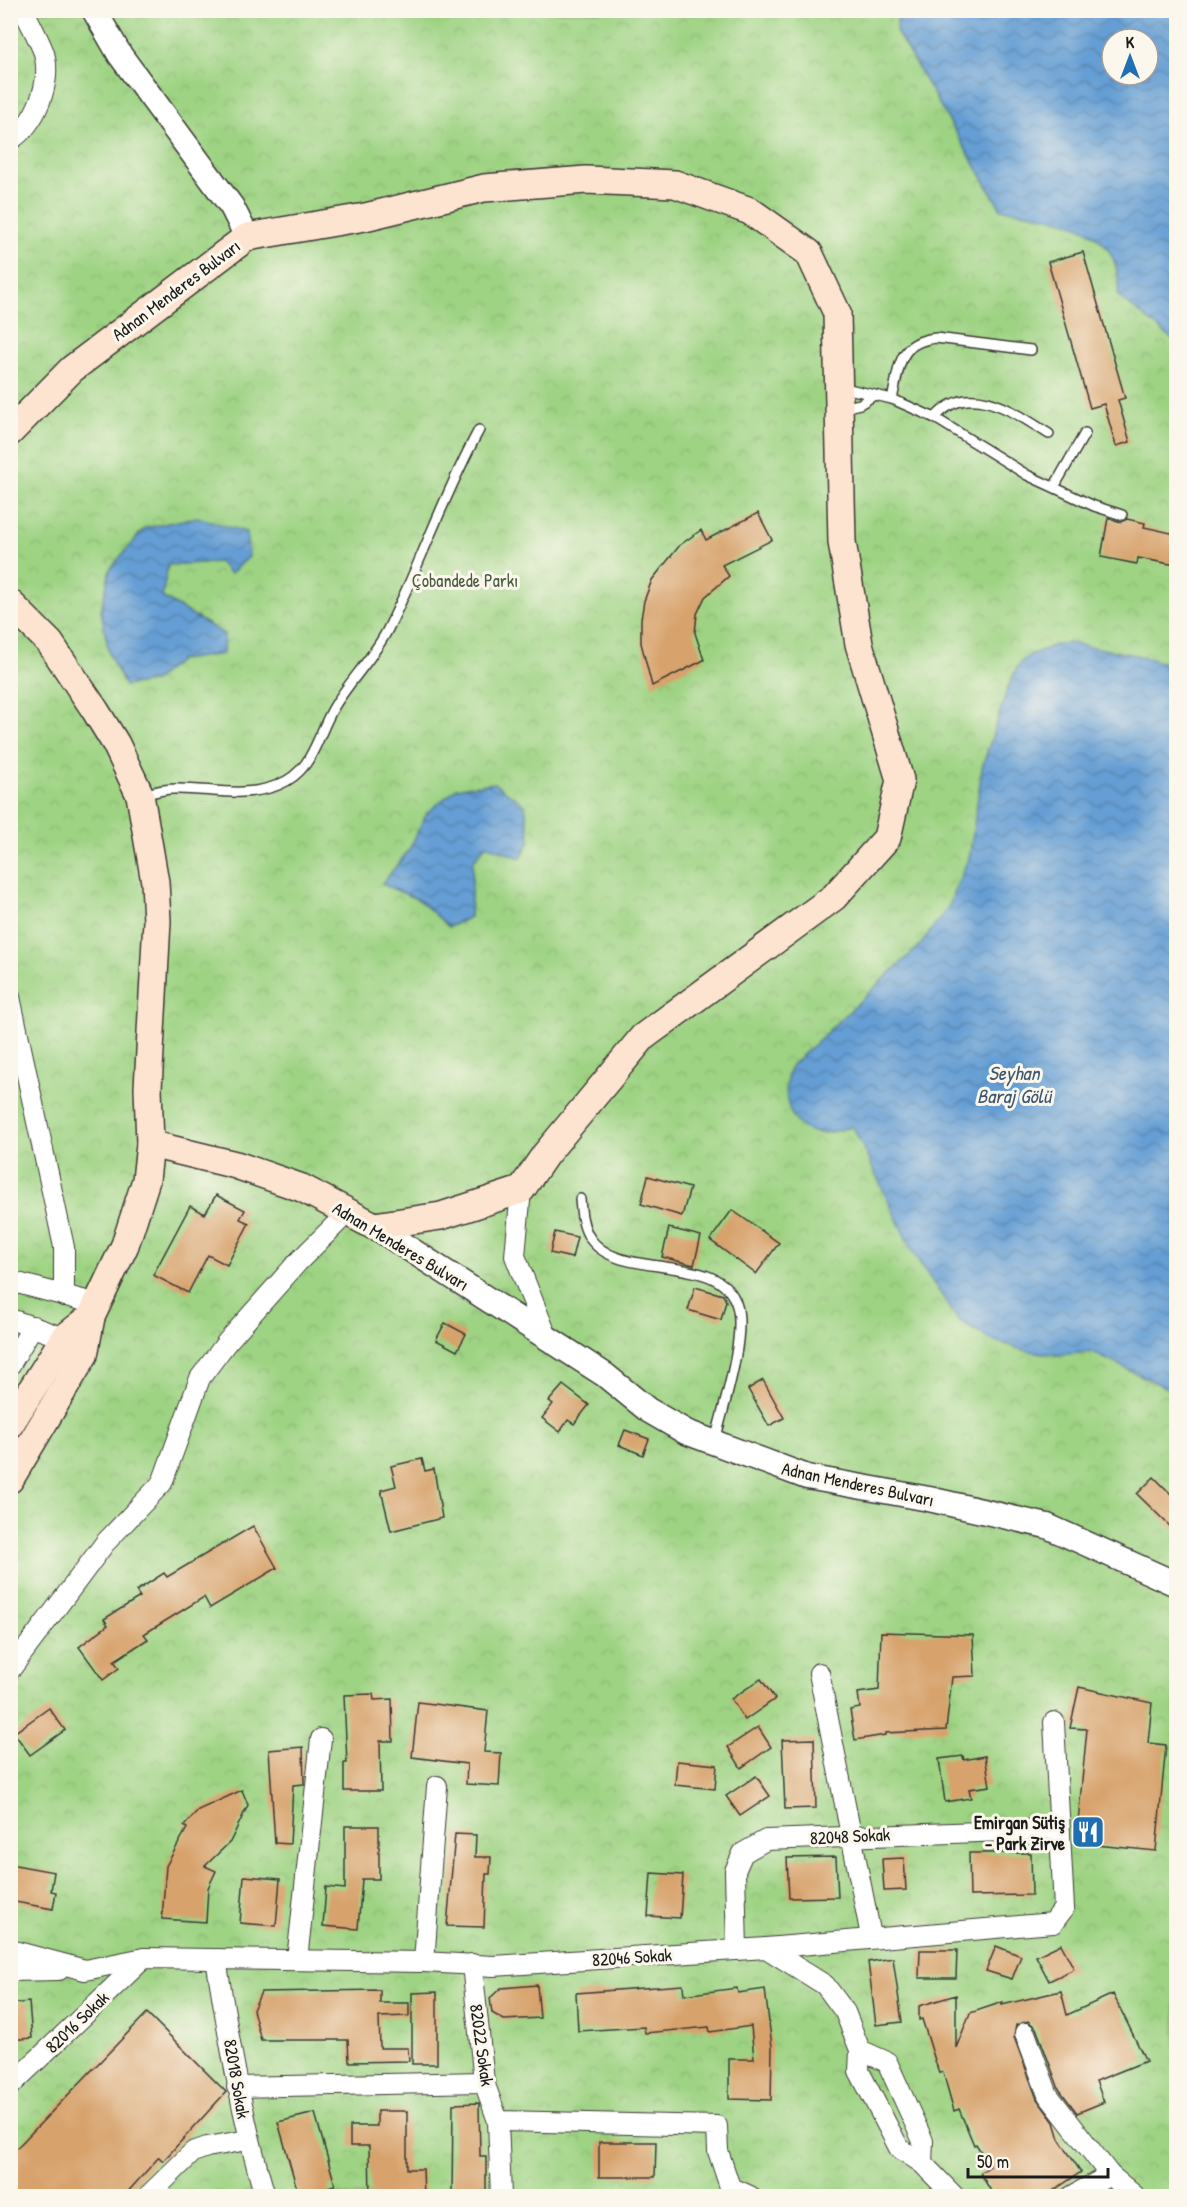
<svg xmlns="http://www.w3.org/2000/svg" width="1187" height="2207" font-family="'Patrick Hand',sans-serif">
<style>
.park{fill:url(#park-crowns);stroke:#5d7850;stroke-width:1.5;fill-rule:evenodd}
.water{fill:url(#water-waves);stroke:#405d78;stroke-width:1.5;fill-rule:evenodd}
.building{fill:#d7a26c}
.lines{fill:none;stroke-linecap:round;stroke-linejoin:round}
.service-casing{stroke:#3b3934;stroke-width:12}
.minor-casing{stroke:#3b3934;stroke-width:22}
.tertiary-casing{stroke:#3b3934;stroke-width:27}
.secondary-casing{stroke:#3b3934;stroke-width:30}
.service{stroke:#fff;stroke-width:9}
.minor{stroke:#fff;stroke-width:20}
.tertiary{stroke:#fff;stroke-width:24}
.secondary{stroke:#fde4d0;stroke-width:27}
.labels{text-anchor:middle;dominant-baseline:central;stroke-width:6;stroke-linejoin:round;paint-order:stroke}
.street-label{font-size:18px;fill:#1c1c1c;stroke:#fbf7ec}
.park-label{font-size:18px;fill:#4a5c40;stroke:#fbf7ec}
.poi-label{font-size:18px;font-weight:bold;fill:#1c1c1c;stroke:#fbf7ec;text-anchor:end}
.water-label{font-size:20px;font-style:italic;fill:#3d566f;stroke:#fbf7ec}
</style>
<defs>
<pattern id="park-crowns" width="20" height="18" patternUnits="userSpaceOnUse" patternTransform="scale(1.5)"><rect width="20" height="18" fill="#9ed383"/><path d="M2 6a3 3 0 1 1 6 0M12 15a3 3 0 1 1 6 0" fill="none" stroke="#88b571"/></pattern>
<pattern id="water-waves" width="16" height="10" patternUnits="userSpaceOnUse" patternTransform="scale(1.5)"><rect width="16" height="10" fill="#659ed4"/><path d="M0 5q4-4 8 0t8 0" fill="none" stroke="#5280ab"/></pattern>
</defs>
<rect width="100%" height="100%" fill="#fbf7ec"/>
<filter id="ink" filterUnits="userSpaceOnUse"><feTurbulence type="fractalNoise" baseFrequency=".0167" numOctaves="2"/><feDisplacementMap in="SourceGraphic" scale="12" xChannelSelector="R" yChannelSelector="G"/><feConvolveMatrix kernelMatrix="1 2 1 2 8 2 1 2 1" color-interpolation-filters="sRGB"/></filter>
<filter id="wash" filterUnits="userSpaceOnUse"><feTurbulence type="fractalNoise" baseFrequency=".008" numOctaves="4" result="noise"/><feDisplacementMap in="SourceGraphic" scale="24" xChannelSelector="R" yChannelSelector="G"/><feGaussianBlur stdDeviation="1.35" result="paint"/><feColorMatrix in="noise" values="0 0 0 0 0 0 0 0 0 0 0 0 0 0 0 0 0 1.4 0 .05"/><feComposite in="paint" operator="in"/></filter>
<g filter="url(#wash)">
<rect width="100%" height="100%" fill="#ecdeba"/>
<path class="park" d="M11 11H1176V2196H11ZM1112 39H1148V75H1112Z"/>
<g class="water">
<path d="M899 11H1176V342L1118 296C1125 223 1055 217 1001 209L896 31ZM1112 39H1148V75H1112Z"/>
<polygon points="197,517 246,532 249,557 230,574 219,562 168,565 162,597 224,634 223,654 180,660 153,682 125,686 109,654 101,611 110,569 145,528"/>
<path d="M1069 643 1136 655 1176 666V1392L1091 1352 1057 1355 1023 1350 989 1339 958 1320 912 1251 853 1127C843 1128 831 1133 821 1133 787 1133 780 1089 791 1066L921 944 949 906 970 854 982 768 1008 687 1019 664 1030 655 1055 645Z"/>
<polygon points="494,783 525,805 530,840 521,858 486,845 473,861 470,917 449,927 419,900 382,884 409,850 427,813 457,788"/>
</g>
<g id="blocks">
<g class="building">
<polygon points="1083,252 1125,398 1118,400 1130,442 1116,446 1104,404 1090,408 1048,262"/>
<polygon points="758,513 772,540 722,565 729,576 705,597 697,614 695,633 704,660 652,686 641,643 641,619 644,601 652,580 680,545 701,530 706,540"/>
<polygon points="1108,518 1121,522 1127,519 1145,523 1144,527 1176,534 1176,565 1138,558 1137,564 1101,557"/>
<polygon points="648,1176 690,1188 682,1216 641,1204"/>
<polygon points="216,1195 245,1210 240,1219 249,1223 227,1265 208,1255 188,1293 153,1275 190,1206 205,1214"/>
<polygon points="732,1210 779,1243 756,1274 710,1240"/>
<polygon points="669,1228 701,1236 694,1265 662,1257"/>
<polygon points="555,1232 577,1237 572,1258 550,1253"/>
<polygon points="695,1287 723,1295 726,1301 721,1320 688,1310"/>
<polygon points="445,1323 466,1334 457,1351 436,1340"/>
<polygon points="763,1380 784,1418 769,1426 748,1389"/>
<polygon points="563,1385 589,1405 574,1424 568,1420 560,1432 542,1418 553,1404 549,1401"/>
<polygon points="625,1430 649,1439 643,1455 619,1445"/>
<polygon points="422,1459 425,1471 434,1469 442,1518 391,1531 381,1490 396,1486 391,1466"/>
<polygon points="1154,1477 1176,1499 1176,1532 1137,1494"/>
<polygon points="253,1526 277,1568 210,1608 204,1597 144,1634 148,1639 114,1661 119,1668 103,1680 79,1647 108,1625 104,1619 140,1597 136,1591 164,1573 167,1577"/>
<polygon points="881,1632 973,1635 975,1676 952,1677 946,1730 885,1733 885,1735 855,1740 850,1710 860,1708 858,1693 879,1690"/>
<polygon points="761,1679 775,1699 745,1720 731,1699"/>
<polygon points="1079,1687 1152,1703 1148,1743 1166,1745 1156,1851 1076,1843 1087,1729 1070,1728"/>
<polygon points="373,1694 374,1700 392,1699 393,1741 380,1741 381,1791 344,1791 344,1763 347,1763 344,1695"/>
<polygon points="418,1702 488,1711 484,1752 501,1753 499,1786 466,1784 467,1764 412,1757"/>
<polygon points="49,1708 65,1730 30,1755 14,1733"/>
<polygon points="758,1727 771,1747 741,1768 728,1747"/>
<polygon points="814,1739 816,1808 785,1809 782,1740"/>
<polygon points="303,1747 304,1784 293,1785 290,1844 275,1843 269,1750"/>
<polygon points="963,1756 964,1760 985,1756 990,1786 969,1789 971,1798 945,1802 939,1759"/>
<polygon points="677,1761 717,1765 715,1789 675,1785"/>
<polygon points="756,1776 770,1796 740,1816 726,1796"/>
<polygon points="242,1790 248,1805 230,1842 205,1866 216,1871 208,1888 206,1922 162,1919 166,1866 187,1828 184,1826 198,1810"/>
<polygon points="345,1826 379,1826 379,1879 362,1879 358,1929 323,1926 326,1887 345,1889"/>
<polygon points="455,1834 476,1835 475,1857 491,1857 490,1874 486,1874 484,1927 447,1926"/>
<polygon points="969,1853 1031,1853 1032,1895 970,1896"/>
<polygon points="836,1857 838,1897 789,1898 787,1858"/>
<polygon points="904,1858 906,1890 884,1891 882,1859"/>
<polygon points="10,1864 54,1872 51,1891 56,1892 53,1909 10,1901"/>
<polygon points="651,1873 683,1875 680,1918 648,1916"/>
<polygon points="244,1876 280,1879 276,1926 240,1923"/>
<polygon points="1061,1944 1074,1969 1049,1981 1036,1956"/>
<polygon points="996,1946 1021,1956 1012,1979 986,1971"/>
<polygon points="920,1950 957,1950 956,1978 919,1978"/>
<polygon points="893,1958 902,2022 876,2025 868,1962"/>
<polygon points="537,1985 540,2018 504,2020 492,2013 490,1998 501,1988"/>
<polygon points="683,1985 684,1995 737,1988 738,1993 765,1989 772,2047 771,2100 729,2099 729,2059 754,2059 751,2026 710,2032 709,2027 645,2033 644,2027 578,2031 576,1993"/>
<polygon points="380,1990 380,2003 409,2003 409,2016 379,2017 380,2048 408,2048 409,2061 349,2062 348,2040 261,2040 253,2010 261,1992"/>
<polygon points="1061,1991 1067,2015 1113,1994 1146,2061 1096,2081 1104,2102 1077,2113 1059,2089 1036,2028 1028,2021 1016,2025 1014,2037 1037,2099 1054,2122 1059,2139 1081,2172 1045,2196 994,2196 980,2173 990,2166 976,2144 974,2145 959,2109 954,2111 943,2072 939,2073 922,2019 919,2020 919,2006 956,1995 956,2048 970,2013 1003,2002 1002,2005"/>
<polygon points="437,1992 437,2064 412,2064 412,1993"/>
<polygon points="29,2002 32,2038 10,2040 10,2004"/>
<polygon points="147,2013 226,2092 163,2161 159,2157 124,2196 10,2196 10,2155"/>
<polygon points="479,2103 480,2156 486,2156 486,2196 452,2196 453,2104"/>
<polygon points="377,2111 407,2111 407,2169 423,2169 424,2196 370,2196 369,2146 350,2146 350,2126 377,2126"/>
<polygon points="315,2113 335,2185 328,2187 331,2196 299,2196 278,2122"/>
<polygon points="599,2142 656,2142 655,2177 599,2177"/>
</g>
</g>
</g>
<g filter="url(#ink)">
<use href="#blocks" fill-opacity="0" stroke="#3b3934" stroke-width="1.5"/>
<g class="lines">
<g class="service-casing">
<g id="service">
<polyline points="840,387 892,399 935,418 1027,475 1094,506 1122,515"/>
<path d="M892 399C900 367 897 342 936 338L1031 350"/>
<polyline points="842,408 860,404 873,396"/>
<path d="M935 418C968 378 1016 413 1049 434"/>
<polyline points="1054,487 1085,433"/>
<path d="M143 795C153 792 163 789 174 789 209 788 243 799 278 785 314 771 316 737 334 707 350 680 374 657 388 629 421 563 444 494 479 430"/>
<path d="M580 1199C581 1211 582 1224 588 1235 615 1284 721 1248 737 1306 746 1337 723 1408 715 1441"/>
</g>
</g>
<g class="minor-casing">
<g id="minor">
<path d="M10 140C36 124 52 83 44 53 39 39 30 24 24 10"/>
<polyline points="10,997 64,1247 64,1296"/>
<polyline points="521,1190 515,1256 547,1337"/>
<polyline points="10,1281 97,1304"/>
<polyline points="10,1319 64,1338"/>
<polyline points="10,1365 33,1326"/>
<polyline points="10,1670 105,1543 162,1483 200,1378 227,1342 297,1263 348,1212"/>
<polyline points="819,1673 871,1936"/>
<polyline points="766,1948 825,1985 845,2012 860,2050 859,2071 899,2148 922,2163 954,2196"/>
<polyline points="10,1950 85,1970 144,1958 424,1962 493,1966 766,1948 1053,1923 1064,1908 1054,1722"/>
<polyline points="737,1950 735,1871 743,1853 766,1840 1059,1829"/>
<path d="M216 1959C229 2040 242 2118 265 2196"/>
<polyline points="297,1960 321,1739"/>
<polyline points="424,1962 437,1786"/>
<polyline points="472,1964 484,2082 498,2121 501,2196"/>
<polyline points="10,1971 59,1970"/>
<polyline points="1025,2033 1048,2095 1110,2175 1135,2196"/>
<polyline points="860,2050 887,2062 923,2141 922,2163"/>
<polyline points="10,2086 144,1958"/>
<polyline points="237,2087 484,2082"/>
<polyline points="498,2121 717,2126 718,2151 730,2187 750,2196"/>
<polyline points="148,2196 193,2152 207,2147 248,2140"/>
<polyline points="1072,2196 1110,2175"/>
</g>
</g>
<g class="tertiary-casing">
<g id="tertiary">
<polyline points="94,10 120,55 232,207 247,237"/>
<polyline points="374,1226 605,1375 648,1410 686,1432 807,1477 929,1499 1047,1526 1176,1584"/>
</g>
</g>
<g class="secondary-casing">
<g id="secondary">
<polyline points="10,432 72,369 247,237 365,217 484,188 586,180 675,184 750,211 809,253 837,313 842,542 859,644 900,780 887,838 834,897 643,1037 545,1155 521,1190 441,1216 374,1226 302,1188 236,1165 150,1144"/>
<polyline points="10,603 50,643 95,710 116,744 140,795 155,882 157,921 148,1088 150,1144 146,1180 125,1245 91,1317 84,1355 10,1479"/>
<polyline points="10,1424 64,1338 91,1317"/>
</g>
</g>
<use href="#service" class="service"/>
<use href="#minor" class="minor"/>
<use href="#tertiary" class="tertiary"/>
<use href="#secondary" class="secondary"/>
</g>
</g>
<defs>
<g id="restaurant-square" transform="scale(1.725)"><rect x="-9" y="-9" width="18" height="18" rx="4" fill="#1f6fb2" stroke="#fbf7ec"/><path d="M-5-6h1v4h1v-4h1v4h1v-4h1v5L-1.5 .5V6h-2V.5L-5-1ZM5-6V6H3V1.5H1.5Q1.5-4 5-6Z" fill="#fff"/></g>
</defs>
<g fill-rule="evenodd">
<use href="#restaurant-square" x="1088" y="1832"/>
</g>
<g class="labels">
<g class="street-label">
<text transform="translate(176 290) rotate(-37)">Adnan Menderes Bulvarı</text>
<text transform="translate(401 1246) rotate(31)">Adnan Menderes Bulvarı</text>
<text transform="translate(858 1484) rotate(12)">Adnan Menderes Bulvarı</text>
<text transform="translate(850 1836) rotate(-3)">82048 Sokak</text>
<text transform="translate(632 1957) rotate(-4)">82046 Sokak</text>
<text transform="translate(77 2022) rotate(-44)">82016 Sokak</text>
<text transform="translate(482 2045) rotate(82)">82022 Sokak</text>
<text transform="translate(237 2079) rotate(80)">82018 Sokak</text>
</g>
<g class="park-label">
<text x="465" y="580">Çobandede Parkı</text>
</g>
<g class="poi-label">
<text x="1065" y="1822">Emirgan Sütiş<tspan x="1065" dy="21">- Park Zirve</tspan></text>
</g>
<g class="water-label">
<text x="1014" y="1072">Seyhan<tspan x="1014" dy="23">Baraj Gölü</tspan></text>
</g>
</g>
<rect width="1187" height="2207" fill="none" stroke="#fbf7ec" stroke-width="36"/>
<g transform="translate(1130 57)"><circle r="28" fill="#fbf7ec" stroke="#a29f99" stroke-width="1.5"/>
<path d="M0-4.5L10 22L0 15L-10 22Z" fill="#1f6fb2"/>
<text y="-9" font-size="16" font-weight="bold" text-anchor="middle" fill="#1c1c1c">K</text>
</g>
<path d="M968 2168v9h140v-9" fill="none" stroke="#1c1c1c" stroke-width="3"/>
<text x="977" y="2168" font-size="18" fill="#1c1c1c" stroke="#fbf7ec" stroke-width="4.5" paint-order="stroke">50 m</text>
</svg>
